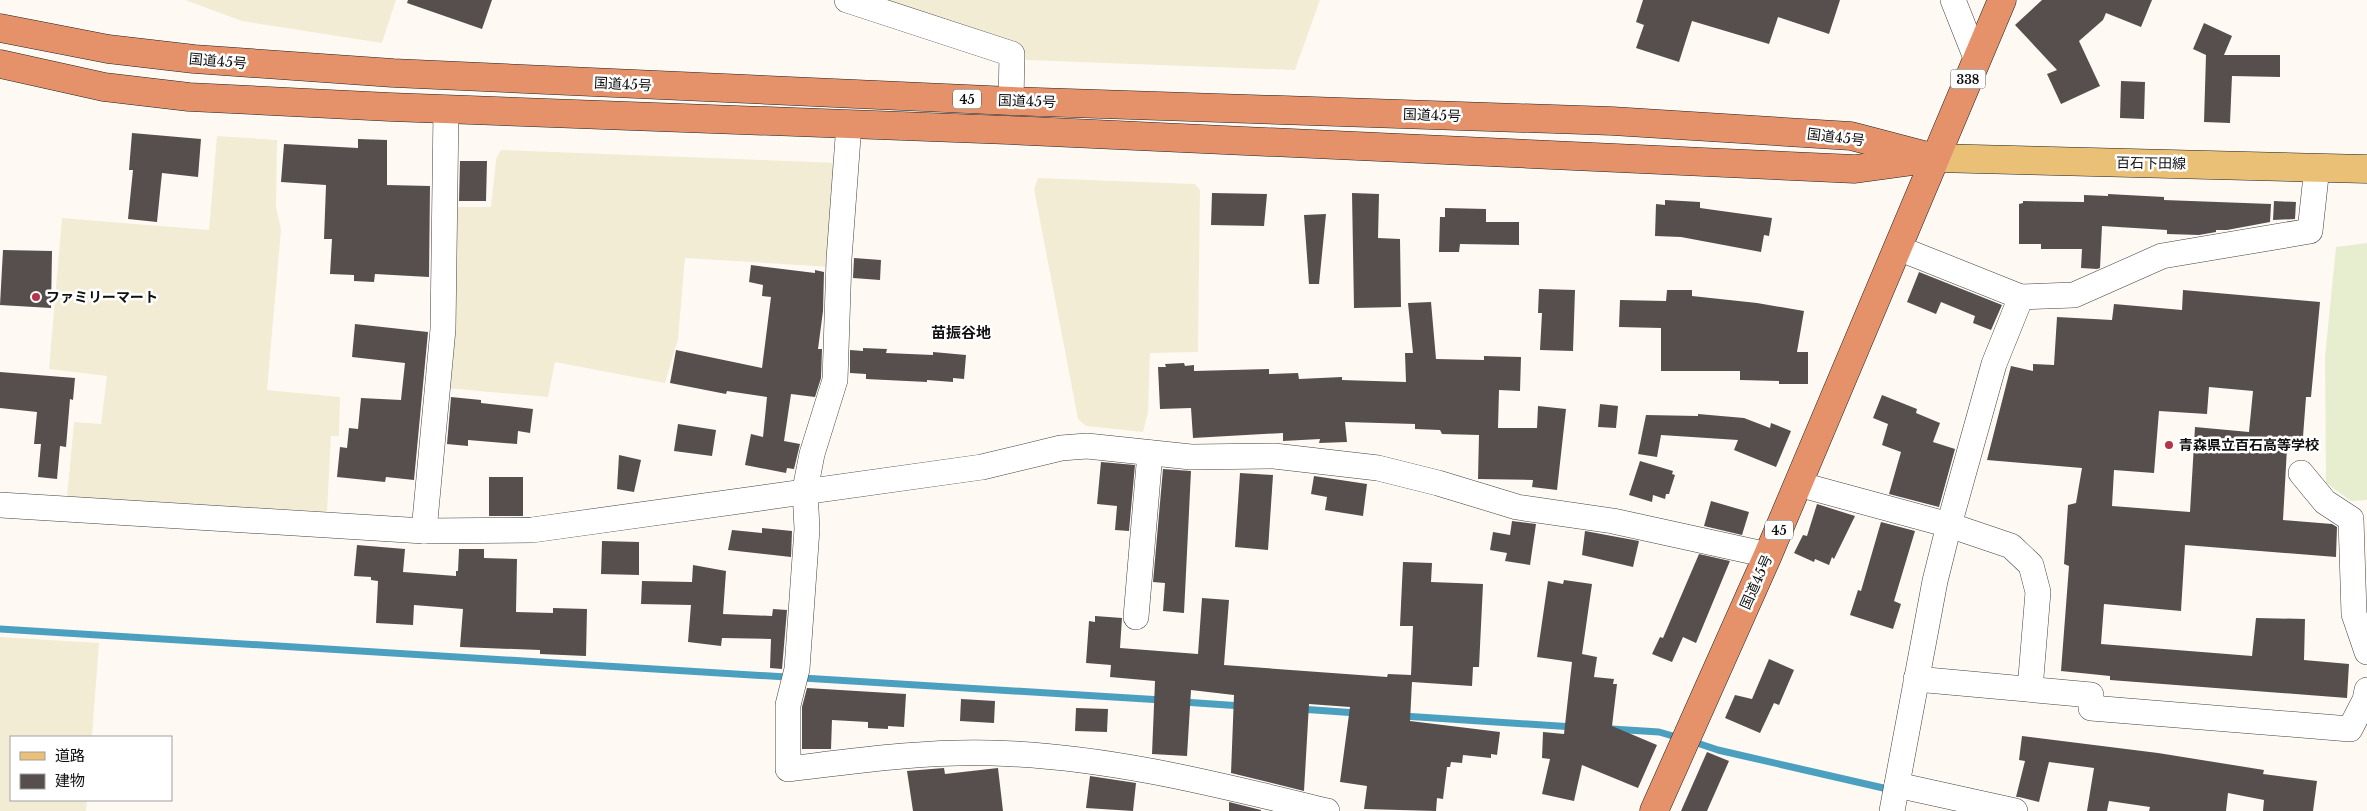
<svg xmlns="http://www.w3.org/2000/svg" width="2367" height="811" font-family="'Libre Baskerville','Noto Sans JP',serif">
<style>
.farmland{fill:#f2ecd5}
.pitch{fill:#e7eed0}
.lines{fill:none;stroke-linecap:round;stroke-linejoin:round}
.stream{stroke:#4ba0c0;stroke-width:7}
.building{fill:#574f4d;fill-rule:evenodd}
.minor-casing{stroke:#424242;stroke-width:26}
.major-casing{stroke:#202020;stroke-width:29}
.highway-casing{stroke:#202020;stroke-width:29}
.minor{stroke:#fff;stroke-width:25}
.major{stroke:#eabf76;stroke-width:28}
.highway{stroke:#e5926a;stroke-width:28}
.poi-dot{fill:#b2354b;stroke:#fff;stroke-width:2}
.labels{text-anchor:middle;dominant-baseline:central;stroke-width:5;stroke-linejoin:round;paint-order:stroke}
.shield{fill:#fff;stroke:#575757;stroke-width:1}
.shield-label{font-size:12px;font-weight:bold;fill:#0f0f0f}
.street-label{font-size:14px;fill:#0f0f0f;stroke:#fff}
.poi-label{font-size:14px;font-weight:bold;fill:#0f0f0f;stroke:#fff;text-anchor:start}
.neighbourhood-label{font-size:15px;font-weight:bold;fill:#0f0f0f;stroke:#fff}
</style>
<rect width="100%" height="100%" fill="#fefaf3"/>
<g class="farmland">
<polygon points="185,0 396,0 382,43 242,21"/>
<polygon points="876,0 1320,0 1295,70 1026,60 1022,48"/>
<polygon points="217,136 277,140 276,206 281,230 267,390 340,397 339,436 331,436 327,513 67,497 74,422 101,424 107,376 49,369 62,218 209,230"/>
<polygon points="501,150 840,163 831,267 685,258 678,339 665,383 555,362 548,397 446,388 457,207 491,207 496,159"/>
<polygon points="1038,178 1195,184 1200,190 1198,352 1150,353 1148,412 1143,432 1086,426 1078,419 1034,189"/>
<polygon points="0,637 99,643 92,737 11,737 11,800 87,800 86,811 0,811"/>
</g>
<polygon class="pitch" points="2367,243 2367,500 2351,501 2326,483 2325,357 2336,247"/>
<g class="lines">
<g class="stream">
<polyline points="0,629 1162,700"/>
<polyline points="1183,702 1242,706"/>
<polyline points="1300,709 1357,713"/>
<polyline points="1403,716 1574,727"/>
<polyline points="1612,729 1659,732 1680,738"/>
<polyline points="1691,741 1718,750 1892,790"/>
</g>
</g>
<g class="building">
<polygon points="408,0 492,0 482,29 407,3"/>
<polygon points="1643,0 1840,0 1829,34 1778,17 1769,44 1692,21 1679,62 1636,48 1644,25 1636,22"/>
<polygon points="2042,0 2152,0 2141,27 2106,13 2103,20 2079,41 2100,86 2061,104 2047,74 2057,70 2015,25"/>
<polygon points="2204,23 2232,36 2224,55 2280,55 2280,77 2232,76 2230,123 2204,122 2206,55 2193,49"/>
<polygon points="2121,81 2145,82 2144,119 2120,118"/>
<polygon points="132,133 201,139 198,177 162,173 157,222 128,219 133,170 129,170"/>
<polygon points="358,139 387,140 387,185 430,186 429,277 375,274 374,282 354,281 354,275 330,274 332,239 324,239 326,185 281,182 284,144 358,148"/>
<polygon points="460,161 487,161 486,201 459,201"/>
<polygon points="1212,193 1267,194 1264,226 1211,225"/>
<polygon points="1352,193 1379,194 1378,238 1400,239 1401,307 1354,308"/>
<polygon points="2108,194 2164,197 2164,200 2271,204 2270,222 2227,230 2216,230 2216,232 2199,235 2167,234 2167,230 2102,226 2100,268 2097,269 2081,268 2082,249 2041,249 2041,244 2019,244 2019,204 2023,203 2023,201 2084,202 2084,195 2108,196"/>
<polygon points="1665,200 1700,202 1700,208 1772,218 1769,236 1764,235 1761,252 1681,237 1655,236 1656,204 1665,205"/>
<polygon points="2274,201 2296,202 2295,219 2273,220"/>
<polygon points="1445,208 1486,209 1486,222 1519,222 1519,245 1460,244 1459,252 1439,252 1440,217 1445,217"/>
<polygon points="1326,214 1319,284 1309,284 1304,215"/>
<polygon points="3,250 52,251 51,308 0,305"/>
<polygon points="854,258 881,260 880,280 853,278"/>
<polygon points="751,265 815,273 815,270 824,272 823,311 818,349 822,349 821,378 815,397 791,394 784,441 800,444 794,469 787,468 786,473 745,465 751,434 763,437 767,397 727,391 726,394 670,383 676,350 762,368 771,297 762,296 763,285 749,282"/>
<polygon points="1919,272 2002,305 1991,330 1973,323 1975,316 1941,302 1936,314 1907,302"/>
<polygon points="1539,289 1575,290 1573,351 1540,350 1542,313 1538,313"/>
<polygon points="1667,290 1692,290 1692,296 1757,303 1804,311 1797,352 1808,352 1808,384 1779,384 1779,381 1740,380 1740,371 1661,371 1661,328 1619,327 1620,300 1666,301"/>
<path d="M2183 290 2320 302 2311 397H2306L2302 450 2287 448 2283 520 2332 524 2337 527 2336 557 2185 545 2181 611 2104 604 2101 644 2252 656 2256 618 2305 619 2304 660 2349 664 2347 698 2110 680V676L2061 671 2069 566 2064 564 2068 505 2076 503 2082 468 1987 460 2011 366 2033 371V364L2054 365 2057 317 2112 320 2114 304 2182 310ZM2209 387 2253 391 2249 432 2195 427 2190 512 2112 506 2114 470 2154 473 2159 411 2207 414Z"/>
<polygon points="1431,302 1436,359 1484,360 1484,356 1521,357 1520,391 1499,390 1498,428 1537,428 1538,406 1566,409 1557,490 1532,487 1533,480 1478,479 1479,435 1442,434 1440,430 1415,429 1415,424 1345,422 1347,442 1319,443 1320,439 1283,441 1283,433 1193,438 1191,408 1160,409 1158,367 1166,367 1165,364 1184,363 1185,366 1194,365 1194,371 1269,369 1269,374 1298,373 1299,379 1342,377 1342,380 1406,382 1405,353 1413,353 1408,303"/>
<polygon points="355,324 428,332 414,480 386,477 385,482 337,477 340,447 347,448 349,428 358,429 361,398 401,400 405,363 352,357"/>
<polygon points="863,348 887,349 886,353 933,355 933,352 966,355 964,379 953,378 953,382 927,380 927,382 866,379 866,374 850,373 850,350 863,351"/>
<polygon points="0,372 75,378 73,400 70,399 66,447 60,446 57,479 38,477 41,444 34,444 37,412 0,408"/>
<polygon points="1882,395 1917,409 1916,413 1940,423 1933,442 1955,449 1939,507 1889,494 1901,452 1882,445 1888,424 1873,418"/>
<polygon points="451,397 481,400 481,403 533,409 530,433 518,431 517,444 468,440 468,446 447,444"/>
<polygon points="1600,404 1618,406 1616,428 1598,427"/>
<polygon points="1698,414 1744,418 1770,428 1771,423 1791,431 1776,467 1734,450 1738,440 1661,435 1657,457 1638,454 1646,415 1698,416"/>
<polygon points="678,424 716,430 712,456 674,451"/>
<polygon points="619,455 641,460 634,492 617,489"/>
<polygon points="1640,461 1673,471 1672,474 1675,475 1669,494 1666,494 1665,499 1653,495 1652,502 1629,495"/>
<polygon points="1101,462 1135,465 1129,531 1115,530 1117,506 1097,504"/>
<polygon points="1163,469 1191,471 1184,613 1163,611 1165,583 1153,582"/>
<polygon points="1240,473 1273,475 1268,550 1235,547"/>
<polygon points="1314,476 1367,484 1363,516 1325,510 1327,497 1311,494"/>
<rect x="489" y="477" width="34" height="39"/>
<polygon points="1711,501 1749,512 1742,535 1704,526"/>
<polygon points="1817,504 1855,516 1834,559 1832,557 1829,565 1815,559 1814,562 1794,553 1803,535 1807,536"/>
<polygon points="1512,521 1536,524 1530,565 1505,561 1507,553 1490,550 1493,532 1510,535"/>
<polygon points="1881,522 1915,531 1894,601 1901,604 1893,629 1850,615 1858,590 1861,591"/>
<polygon points="762,528 792,531 791,557 728,550 732,530 762,533"/>
<polygon points="1585,531 1639,541 1633,567 1582,555"/>
<polygon points="602,541 639,542 639,575 601,574"/>
<polygon points="357,545 405,549 403,572 456,576 456,571 458,571 459,549 484,549 484,558 517,559 516,612 553,613 553,608 587,609 586,656 540,654 540,650 460,647 463,609 414,605 413,625 376,623 378,581 371,580 371,577 354,576"/>
<polygon points="1699,554 1730,561 1696,643 1683,637 1672,662 1652,654 1660,637 1663,638"/>
<polygon points="1403,562 1432,563 1431,582 1483,584 1479,667 1473,667 1472,686 1412,682 1410,721 1500,732 1497,755 1491,754 1491,758 1463,755 1462,763 1451,762 1450,767 1447,767 1443,799 1437,798 1436,811 1364,809 1367,786 1340,782 1350,707 1309,704 1304,791 1231,773 1234,695 1191,690 1187,756 1152,754 1155,681 1110,677 1111,665 1086,663 1089,621 1095,622 1095,616 1122,618 1120,648 1198,654 1202,598 1229,600 1224,665 1387,677 1388,674 1411,675 1413,626 1400,626"/>
<polygon points="693,565 726,571 723,614 772,616 773,609 787,610 782,669 770,668 771,639 722,638 721,646 688,642 691,605 641,604 642,581 692,582"/>
<polygon points="1564,580 1592,584 1582,654 1597,657 1594,677 1614,679 1613,684 1617,684 1612,726 1657,745 1638,788 1582,765 1574,801 1542,794 1550,759 1542,758 1543,732 1564,734 1572,662 1537,657 1548,581 1563,584"/>
<polygon points="1769,659 1794,670 1779,705 1774,703 1760,733 1725,718 1735,695 1752,699"/>
<polygon points="807,688 906,694 904,727 888,726 888,729 868,728 868,722 832,720 831,749 802,749 802,707"/>
<polygon points="961,699 995,701 994,723 960,721"/>
<polygon points="1076,708 1108,709 1107,732 1075,731"/>
<polygon points="2022,736 2158,753 2264,770 2263,774 2317,781 2313,811 2263,811 2264,800 2228,793 2226,811 2149,811 2150,807 2109,801 2107,811 2087,811 2094,768 2049,762 2039,802 2019,797 2016,797 2025,761 2019,760"/>
<polygon points="1707,752 1729,761 1707,811 1681,811"/>
<polygon points="944,768 945,774 998,768 1003,811 913,811 907,771"/>
<polygon points="1090,776 1136,783 1133,811 1086,808"/>
<polygon points="1229,802 1261,810 1261,811 1229,811"/>
</g>
<g class="lines">
<g class="minor-casing">
<g id="minor">
<polyline points="847,0 1012,54 1011,101"/>
<polyline points="1953,0 1976,58"/>
<path d="M849 124 839 259 835 380 812 454 805 490 807 529 797 669 788 705V769C855 761 924 751 992 753 1106 756 1216 784 1327 811"/>
<polyline points="1898,248 2021,297 2074,295 2162,256 2310,231 2317,167"/>
<polyline points="2301,473 2325,502 2351,519 2354,614 2367,652"/>
<polyline points="1798,484 1949,525 2011,546 2031,565 2038,592 2030,689"/>
<polyline points="0,505 424,531 532,530 982,467 1061,448 1087,446 1191,457 1274,456 1378,468 1438,483 1517,507 1613,521 1768,555"/>
<polyline points="424,531 443,329 446,109"/>
<polyline points="1136,617 1150,453"/>
<polyline points="1916,679 2091,695 2091,708 2350,729 2365,700 2367,690"/>
<polyline points="1897,785 2015,811"/>
<polyline points="1892,811 1935,581 1949,525 1994,364 2021,297"/>
</g>
</g>
<g class="major-casing">
<polyline id="major" points="1935,158 2367,169"/>
</g>
<g class="highway-casing">
<g id="highway">
<polyline points="0,28 108,49 194,59 393,73 1011,101 1612,121 1851,136 1935,158"/>
<polyline points="0,64 104,87 189,97 390,107 1008,130 1855,169 1921,160"/>
<polyline points="1654,811 1768,555 2002,0"/>
</g>
</g>
<use href="#minor" class="minor"/>
<use href="#major" class="major"/>
<use href="#highway" class="highway"/>
</g>
<g class="poi-dot">
<circle cx="36" cy="297" r="5"/>
<circle cx="2169" cy="445" r="5"/>
</g>
<g class="labels">
<g class="shield">
<rect x="1950.5" y="69.5" width="35" height="19" rx="4"/>
<rect x="953" y="89.5" width="28" height="19" rx="4"/>
<rect x="1765" y="520.5" width="28" height="19" rx="4"/>
</g>
<g class="shield-label">
<text x="1968" y="79">338</text>
<text x="967" y="99">45</text>
<text x="1779" y="530">45</text>
</g>
<g class="street-label">
<text transform="translate(218 61) rotate(5)">国道45号</text>
<text transform="translate(623 84) rotate(3)">国道45号</text>
<text transform="translate(1027 101) rotate(2)">国道45号</text>
<text transform="translate(1432 115) rotate(2)">国道45号</text>
<text transform="translate(1836 137) rotate(7)">国道45号</text>
<text transform="translate(2151 163) rotate(1)">百石下田線</text>
<text transform="translate(1756 582) rotate(-66)">国道45号</text>
</g>
<g class="poi-label">
<text x="46" y="297">ファミリーマート</text>
<text x="2179" y="445">青森県立百石高等学校</text>
</g>
<g class="neighbourhood-label">
<text x="961" y="332">苗振谷地</text>
</g>
</g>
<rect x="10" y="736" width="162" height="65" fill="#ffffff" stroke="#9f9f9f"/>
<rect x="20" y="752" width="25" height="8" fill="#eabf76" stroke="#9f9f9f"/>
<text x="55" y="761" font-size="15" fill="#0f0f0f">道路</text>
<rect x="20" y="774" width="25" height="15" fill="#574f4d" stroke="#9f9f9f"/>
<text x="55" y="786" font-size="15" fill="#0f0f0f">建物</text>
</svg>
